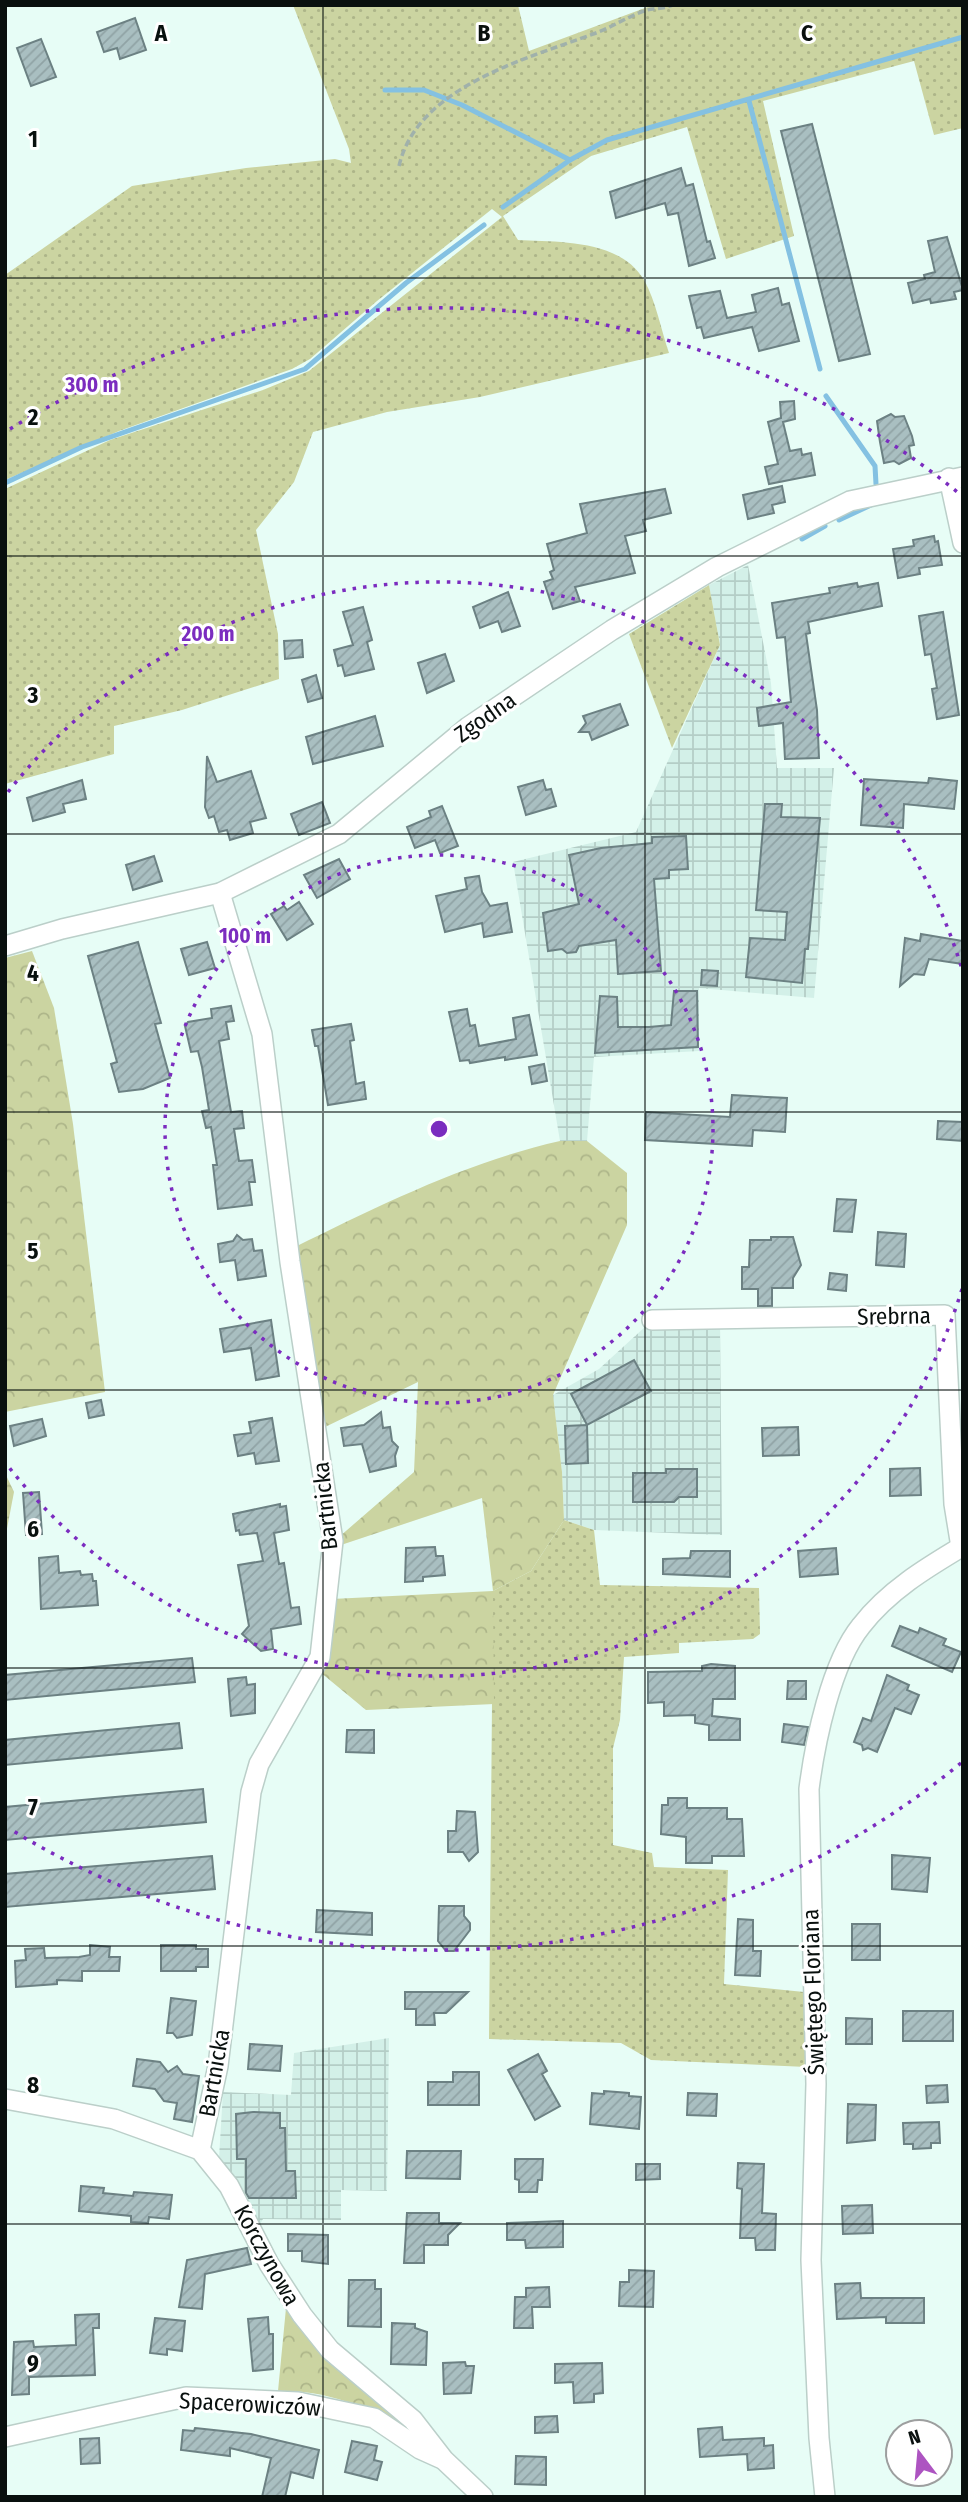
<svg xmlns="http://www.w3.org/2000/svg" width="968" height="2502" font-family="'Fira Sans Condensed',sans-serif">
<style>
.industrial{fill:url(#industrial-grid)}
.grass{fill:url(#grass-dots)}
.forest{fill:url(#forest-crowns)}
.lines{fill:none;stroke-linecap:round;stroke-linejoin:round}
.stream{stroke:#84c1e2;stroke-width:5}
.building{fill:url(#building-hatch);stroke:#6c8183;stroke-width:2}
.street-casing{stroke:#bbcfc9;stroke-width:22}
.path{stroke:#a0b1ab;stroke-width:3.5;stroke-dasharray:7 3.5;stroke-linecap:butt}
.street{stroke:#fff;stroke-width:19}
.grid{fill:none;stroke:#09100e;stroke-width:2;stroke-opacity:0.55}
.ring{fill:none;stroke:#7b2cbf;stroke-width:3.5;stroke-dasharray:3.5 7}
.labels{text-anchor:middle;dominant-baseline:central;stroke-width:6;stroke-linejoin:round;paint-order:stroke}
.street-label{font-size:23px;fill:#09100e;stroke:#fff}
.grid-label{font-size:23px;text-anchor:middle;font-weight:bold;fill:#09100e;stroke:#fff;stroke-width:6;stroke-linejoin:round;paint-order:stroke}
.centre{fill:#7b2cbf;stroke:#fff;stroke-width:3.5}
.ring-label{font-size:21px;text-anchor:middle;font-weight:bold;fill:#7b2cbf;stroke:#fff;stroke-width:6;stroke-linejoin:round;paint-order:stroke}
</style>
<defs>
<pattern id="industrial-grid" width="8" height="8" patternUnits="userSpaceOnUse" patternTransform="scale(1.75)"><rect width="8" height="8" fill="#d3f0e8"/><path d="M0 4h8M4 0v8" fill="none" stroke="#b4cdc6"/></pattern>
<pattern id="grass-dots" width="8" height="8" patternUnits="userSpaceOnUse" patternTransform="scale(1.75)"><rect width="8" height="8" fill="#cbd4a1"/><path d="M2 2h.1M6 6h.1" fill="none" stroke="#adb589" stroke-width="1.8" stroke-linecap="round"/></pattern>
<pattern id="forest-crowns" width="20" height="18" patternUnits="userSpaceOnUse" patternTransform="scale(1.75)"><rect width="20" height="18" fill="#cbd4a1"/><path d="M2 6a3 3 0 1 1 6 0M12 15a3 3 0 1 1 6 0" fill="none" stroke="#adb589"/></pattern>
<pattern id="building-hatch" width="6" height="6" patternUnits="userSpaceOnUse" patternTransform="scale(1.75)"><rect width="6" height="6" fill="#a9bfc1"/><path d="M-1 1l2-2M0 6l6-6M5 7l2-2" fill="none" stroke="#90a3a5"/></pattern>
</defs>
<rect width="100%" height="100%" fill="#e7fdf6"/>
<g class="industrial">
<polygon points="748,565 771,683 777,768 834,768 814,998 699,988 699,1051 594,1057 587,1141 560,1141 513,862 636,832 720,645 709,585"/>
<polygon points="646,1326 720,1326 722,1535 594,1530 564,1520 562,1472 553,1395 599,1369"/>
<polygon points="389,2038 387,2191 341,2190 341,2220 263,2219 259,2226 219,2158 223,2092 291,2095 294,2053"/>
</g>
<g class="grass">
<path d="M293 5H518L529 51 653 5H963V128L934 135 914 61 763 101 794 236 726 259 687 127 591 156 503 216 518 240C557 242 620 239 644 280 656 301 661 330 669 353L480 397 387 412 313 432 294 482 256 530 278 634 279 679 182 710 114 726V754L5 784V489L110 440 263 390 309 371 502 217 492 209 377 301 310 359 292 369 119 431 5 480V275L132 186 246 168 335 159 351 163 349 149Z"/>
<polygon points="709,585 720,645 672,748 629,634"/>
<polygon points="564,1520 594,1530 600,1585 759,1588 760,1634 753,1639 679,1643 679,1653 624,1657 620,1720 613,1748 613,1845 652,1853 654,1867 728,1870 724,1984 804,1992 807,2067 651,2060 621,2043 489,2039 493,1591 531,1571"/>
</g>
<g class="forest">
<polygon points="32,951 54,1008 73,1124 105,1392 5,1412 5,958"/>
<path d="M560 1141H587L627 1173V1225L553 1395 562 1472 564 1520 531 1571 493 1591 494 1704 366 1710 320 1672 332 1599 493 1591 482 1498 338 1546 339 1537 414 1472 418 1382 323 1428 295 1247C380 1205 467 1162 560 1141Z"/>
<polygon points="5,1473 14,1492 5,1539"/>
<path d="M286 2308 335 2367 422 2438C375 2412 333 2389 278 2391Z"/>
</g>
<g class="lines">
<g class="stream">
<polyline points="385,90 424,90 462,105 570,160"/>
<polyline points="749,101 820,369"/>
<polyline points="503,207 570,160 607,140 963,37"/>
<polyline points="826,396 875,466 876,484"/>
<polyline points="5,483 82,447 305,369 406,283 484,225"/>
<polyline points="839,520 871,505"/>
<polyline points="802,539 825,526"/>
</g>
</g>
<g class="building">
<polygon points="135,18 146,50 120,59 117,48 104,52 97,32"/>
<polygon points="41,39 56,77 31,86 17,48"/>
<polygon points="812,124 870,354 839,361 781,131"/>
<polygon points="681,168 686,186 693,184 707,242 710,241 715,258 689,266 678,213 668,215 665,203 616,218 610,192"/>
<polygon points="947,237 963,290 954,292 956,299 931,303 930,299 913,303 908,283 925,279 924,275 935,272 928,241"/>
<polygon points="778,288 782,305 789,303 799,341 759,351 752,327 704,338 701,327 697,328 689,296 720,291 727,318 756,312 752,295"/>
<polygon points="794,401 795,419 783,422 790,451 801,449 802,455 811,453 815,475 769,484 765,467 778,464 768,422 781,418 780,402"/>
<polygon points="891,414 895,417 904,416 912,436 914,445 909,446 911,458 899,464 894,461 884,463 880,442 877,421"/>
<polygon points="782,486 785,502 772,505 774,513 748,519 743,495"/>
<polygon points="665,489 671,513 643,520 646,531 625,536 635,573 575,587 580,601 553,609 544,582 553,579 550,572 554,570 547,544 587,533 580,504"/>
<polygon points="934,536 935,542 938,541 942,565 919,568 920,574 898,578 893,549 914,546 913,540"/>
<polygon points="857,583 858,587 878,583 882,606 808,622 810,633 806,634 817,710 819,758 785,759 783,723 759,726 757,708 791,702 785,637 777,638 772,603 830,593 829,588"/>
<polygon points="508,592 520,626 502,632 498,621 480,628 473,607"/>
<polygon points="363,607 372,640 367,642 374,669 345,676 342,665 338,666 334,650 353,645 343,612"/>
<polygon points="943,612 959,715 937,719 932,689 937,688 931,654 925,655 919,616"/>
<polygon points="302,640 303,657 285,659 284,641"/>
<polygon points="445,654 454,681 427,693 418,663"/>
<polygon points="316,675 322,698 308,702 302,680"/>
<polygon points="620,704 628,725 592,740 589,732 579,732 586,723 583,716"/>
<polygon points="375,716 383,746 313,764 306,737"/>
<polygon points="207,756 217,782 251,771 266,818 250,822 253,833 230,840 227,830 219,832 214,816 209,818 205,807"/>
<polygon points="929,778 957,781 954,809 904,804 903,828 861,825 864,779 928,783"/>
<polygon points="82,780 86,799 63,804 65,812 33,821 27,798"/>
<polygon points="543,780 546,790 551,789 556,806 526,815 518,787"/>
<polygon points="322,802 330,823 299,835 291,814"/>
<polygon points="765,804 782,804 781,817 820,818 808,949 805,949 802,983 746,977 750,938 785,940 787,912 756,910"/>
<polygon points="442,806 458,846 440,853 435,840 415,848 407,827 431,817 429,811"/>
<polygon points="686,836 688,869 669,870 669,878 654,879 661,971 618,974 616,940 579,946 576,952 567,953 562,949 548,951 543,913 579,904 569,855 601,848 652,843 652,837"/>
<polygon points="154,856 162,881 133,890 126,865"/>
<polygon points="339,859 350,879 317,898 304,875"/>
<polygon points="479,876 482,892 490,906 507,903 512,932 484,937 482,923 445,932 436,896 467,889 465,878"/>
<polygon points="299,902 313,924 287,940 271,914 284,906 287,910"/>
<polygon points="921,934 963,941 963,964 929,959 924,975 914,974 900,986 905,938 920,941"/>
<polygon points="138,942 161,1023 155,1024 170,1078 143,1089 119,1092 111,1064 117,1062 88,956"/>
<polygon points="207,942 215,968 189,975 181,949"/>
<polygon points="702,970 718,971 717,986 701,985"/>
<polygon points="674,991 697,991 698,1047 595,1053 600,996 617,997 618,1027 649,1027 671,1025"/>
<polygon points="231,1006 234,1021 226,1022 229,1039 219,1041 231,1112 242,1111 244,1128 234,1129 239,1161 252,1160 255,1182 249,1182 252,1205 218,1209 213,1165 217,1165 211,1127 206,1128 202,1111 209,1110 202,1067 198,1051 191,1052 185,1026 188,1022 212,1018 211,1009"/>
<polygon points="467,1009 470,1026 475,1025 479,1046 516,1039 513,1018 529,1015 537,1055 505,1060 505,1057 470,1063 469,1060 460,1061 449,1012"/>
<polygon points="351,1024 354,1040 350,1041 356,1084 364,1082 366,1099 328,1105 318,1046 315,1046 312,1030"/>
<polygon points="544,1064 547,1081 532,1084 529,1067"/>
<polygon points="732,1095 787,1098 785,1132 753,1130 752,1146 645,1140 646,1112 730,1117"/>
<polygon points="938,1121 963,1122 963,1141 937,1139"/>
<polygon points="837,1199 856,1200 852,1232 834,1231"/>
<polygon points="878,1232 906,1234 904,1267 876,1265"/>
<polygon points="237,1235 243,1240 252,1239 254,1251 262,1250 266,1276 238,1280 235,1260 220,1262 218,1244 233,1241"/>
<polygon points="771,1237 793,1237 801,1265 793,1278 793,1288 772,1288 772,1306 758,1306 758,1289 742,1289 742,1267 749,1267 750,1240 771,1240"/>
<polygon points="830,1273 847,1275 846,1291 828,1289"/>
<polygon points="271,1320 279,1376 256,1380 251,1348 224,1352 220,1329"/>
<polygon points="634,1360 651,1391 587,1425 571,1394"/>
<polygon points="101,1400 104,1415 89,1418 86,1403"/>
<polygon points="381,1412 383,1428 390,1427 392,1441 398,1447 395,1456 396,1466 370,1472 362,1444 344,1446 341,1428 364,1425"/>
<polygon points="272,1418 279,1461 256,1464 254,1453 238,1456 234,1435 251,1433 249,1422"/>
<polygon points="42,1419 46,1436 14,1446 10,1426"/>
<polygon points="587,1425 588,1463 566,1464 565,1426"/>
<polygon points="798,1427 799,1455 763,1456 762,1428"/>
<polygon points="920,1468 921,1495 890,1496 890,1469"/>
<polygon points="666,1469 697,1469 697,1497 679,1497 674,1502 633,1502 633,1473 666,1473"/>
<polygon points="39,1492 42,1534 26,1535 23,1493"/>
<polygon points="280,1504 280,1507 286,1506 289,1530 274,1533 279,1564 284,1563 291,1608 299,1607 301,1624 271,1629 273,1649 261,1651 242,1634 249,1626 238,1565 263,1561 257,1533 240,1535 239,1530 236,1531 233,1514"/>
<polygon points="435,1547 436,1556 443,1556 445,1575 423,1577 423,1581 405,1582 406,1548"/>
<polygon points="836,1548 838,1574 800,1577 798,1551"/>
<polygon points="691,1551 730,1551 730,1577 663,1574 663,1559 690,1558"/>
<polygon points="58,1556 59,1573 80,1571 81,1575 92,1574 93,1581 96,1581 98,1605 41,1609 39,1558"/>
<polygon points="900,1626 918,1633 920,1628 946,1639 943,1645 961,1652 952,1672 892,1646"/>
<polygon points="192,1658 195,1682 5,1700 5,1675"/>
<polygon points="711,1664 735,1666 735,1699 713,1699 712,1716 740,1719 740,1740 709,1740 709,1725 695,1723 695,1715 664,1716 664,1702 648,1703 648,1672 702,1671 702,1666"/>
<polygon points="887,1675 909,1685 907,1690 919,1695 911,1714 895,1708 877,1752 868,1748 863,1750 862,1745 854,1742 863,1718 871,1721"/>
<polygon points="246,1677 247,1685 255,1684 255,1713 231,1716 228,1679"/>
<polygon points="788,1681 806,1681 806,1699 787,1699"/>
<polygon points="179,1723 182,1748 5,1765 5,1740"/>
<polygon points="784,1724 808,1727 804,1745 782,1742"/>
<polygon points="347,1730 374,1730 374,1753 346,1752"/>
<polygon points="203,1789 206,1822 5,1840 5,1807"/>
<polygon points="668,1798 687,1798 687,1808 727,1808 727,1819 742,1819 744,1856 712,1856 712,1863 686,1863 686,1837 661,1834 662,1805 668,1805"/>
<polygon points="457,1811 475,1812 478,1852 469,1861 463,1852 448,1852 448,1831 456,1831"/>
<polygon points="892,1855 930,1858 927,1892 892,1889"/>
<polygon points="212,1856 215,1889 5,1907 5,1874"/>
<polygon points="439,1906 464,1906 464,1916 470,1923 470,1930 454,1951 446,1951 438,1941"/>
<polygon points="317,1910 372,1913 372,1935 316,1932"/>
<polygon points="738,1919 753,1920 753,1951 761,1951 760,1976 735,1975"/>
<rect x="852" y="1924" width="28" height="36"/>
<polygon points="90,1945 110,1947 109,1957 120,1957 119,1971 82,1971 82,1981 57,1980 57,1984 16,1987 15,1961 26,1960 25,1949 44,1948 45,1958 79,1957 90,1955"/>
<polygon points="161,1945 196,1945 196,1949 208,1949 208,1967 196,1967 196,1971 161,1971"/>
<polygon points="405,1992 468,1992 446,2013 434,2013 435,2025 416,2025 416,2009 405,2009"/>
<polygon points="171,1998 196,2001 192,2035 177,2038 173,2033 167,2033"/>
<rect x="903" y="2011" width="50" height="30"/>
<polygon points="846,2018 872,2019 872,2044 846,2044"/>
<polygon points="250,2044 282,2046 280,2071 248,2069"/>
<polygon points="538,2054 547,2071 542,2074 560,2106 535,2120 508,2070"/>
<polygon points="137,2059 160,2062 168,2072 177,2066 183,2074 199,2076 192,2122 174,2119 177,2103 164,2101 155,2089 133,2086"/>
<polygon points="453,2072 479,2072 479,2105 428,2105 428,2082 453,2082"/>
<polygon points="947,2085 948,2102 927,2103 926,2086"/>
<polygon points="604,2091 629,2093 629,2096 641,2097 639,2129 590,2124 592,2093 604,2094"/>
<polygon points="688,2093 717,2094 716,2116 687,2115"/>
<polygon points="848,2104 876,2105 875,2140 847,2143"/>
<polygon points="253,2112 280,2113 280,2128 285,2128 286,2171 295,2171 296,2198 249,2198 246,2193 246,2159 237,2159 236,2114"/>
<polygon points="939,2122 940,2143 931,2143 931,2148 913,2149 913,2144 904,2144 903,2123"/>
<polygon points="407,2151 461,2151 460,2179 406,2178"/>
<polygon points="515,2159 543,2159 542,2180 538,2180 537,2192 519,2192 519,2180 515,2179"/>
<polygon points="738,2163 764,2164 762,2213 776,2214 775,2250 756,2250 755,2238 740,2238 742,2189 737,2188"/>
<polygon points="636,2164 660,2164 660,2179 636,2180"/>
<polygon points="81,2186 104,2188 103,2193 133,2196 134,2192 172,2195 169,2219 149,2217 148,2223 131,2222 131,2216 79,2211"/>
<polygon points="872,2205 873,2233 843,2234 842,2206"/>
<polygon points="407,2213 439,2213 439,2223 460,2223 448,2235 448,2245 424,2245 424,2263 404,2263"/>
<polygon points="563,2221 563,2247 526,2248 525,2240 507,2240 507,2223"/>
<polygon points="288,2234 328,2235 328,2264 302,2261 302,2251 288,2251"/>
<polygon points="247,2248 251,2264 205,2274 202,2309 179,2307 187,2260"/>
<polygon points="629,2270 654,2271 653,2307 619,2306 620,2282 629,2282"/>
<polygon points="349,2280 375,2280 375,2289 381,2289 381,2327 348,2326"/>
<polygon points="860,2283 861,2298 924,2298 924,2323 886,2323 886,2317 837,2319 835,2284"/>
<polygon points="549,2287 550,2307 532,2307 533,2328 514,2328 515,2297 526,2297 526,2288"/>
<polygon points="99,2314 99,2328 93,2328 95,2375 29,2377 29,2394 12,2395 14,2342 33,2341 34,2347 76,2345 75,2315"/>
<polygon points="268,2317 269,2334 273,2334 273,2369 253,2371 248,2319"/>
<polygon points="155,2318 185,2321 182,2351 167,2349 167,2355 150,2353"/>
<polygon points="392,2323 415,2324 415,2328 427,2332 426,2365 391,2364"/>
<polygon points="465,2362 466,2366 474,2366 471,2393 444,2394 443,2363"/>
<polygon points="602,2363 603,2393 594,2394 594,2402 574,2403 573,2382 555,2383 555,2364"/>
<polygon points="557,2416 558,2432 535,2433 535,2417"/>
<polygon points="722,2427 723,2440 764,2438 764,2446 773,2445 774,2468 748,2470 747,2454 700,2457 698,2429"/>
<polygon points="195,2428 251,2434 319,2450 313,2478 291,2472 285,2497 262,2497 271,2458 230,2448 230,2456 181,2450 183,2430 194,2431"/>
<polygon points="99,2438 100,2463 81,2464 80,2439"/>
<polygon points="352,2441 377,2446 374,2460 382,2462 377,2480 345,2472"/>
<polygon points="516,2456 546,2457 546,2485 515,2484"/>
</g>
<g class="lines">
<g class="street-casing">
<g id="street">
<polyline points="949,478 963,543"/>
<polyline points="5,946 62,929 220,893 339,834 468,727 612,630 717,567 850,501 963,477"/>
<polyline points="652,1320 945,1315 954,1504 961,1547"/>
<polyline points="5,2099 114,2119 200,2150 229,2186 269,2264 302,2315 330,2350 413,2420 444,2460 483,2497"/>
<polyline points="200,2150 218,2066 251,1792 259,1764 320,1657 333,1541 290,1262 262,1034 220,893"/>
<polyline points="5,2437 186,2397 298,2402 374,2418 420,2449 440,2458"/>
<path d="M825 2497 819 2438 811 2260 816 2084 809 1789C815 1742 831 1663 861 1626 888 1591 926 1568 963 1546"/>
</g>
</g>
<path class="path" d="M399 166C417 87 526 59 593 34 611 28 628 16 647 10 655 8 664 9 673 5"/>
<use href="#street" class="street"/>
</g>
<path class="grid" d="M323 5V2497M645 5V2497M5 278H963M5 556H963M5 834H963M5 1112H963M5 1390H963M5 1668H963M5 1946H963M5 2224H963"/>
<g class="ring">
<circle cx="439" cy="1129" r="274"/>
<path d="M962 1289A547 547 0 0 1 8 1466M8 792A547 547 0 0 1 962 969"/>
<path d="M961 1763A821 821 0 0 1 10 1829M10 429A821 821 0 0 1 961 495"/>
</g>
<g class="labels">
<g class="street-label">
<text transform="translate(485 717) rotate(-35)">Zgodna</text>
<text transform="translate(894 1316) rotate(-1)">Srebrna</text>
<text transform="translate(325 1506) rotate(-96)">Bartnicka</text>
<text transform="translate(813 1992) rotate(-92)">Świętego Floriana</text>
<text transform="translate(214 2073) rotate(-80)">Bartnicka</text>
<text transform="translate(267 2255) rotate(61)">Korczynowa</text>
<text transform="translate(250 2404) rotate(3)">Spacerowiczów</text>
</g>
</g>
<g class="grid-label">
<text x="161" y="41">A</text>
<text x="484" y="41">B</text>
<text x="807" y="41">C</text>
<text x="33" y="147">1</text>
<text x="33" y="425">2</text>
<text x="33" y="703">3</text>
<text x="33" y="981">4</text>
<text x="33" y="1259">5</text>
<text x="33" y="1537">6</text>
<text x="33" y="1815">7</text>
<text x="33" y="2093">8</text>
<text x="33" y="2371">9</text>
</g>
<circle cx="439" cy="1129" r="10" class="centre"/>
<g class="ring-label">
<text x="92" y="392">300 m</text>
<text x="208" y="641">200 m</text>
<text x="245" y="943">100 m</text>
</g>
<rect width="968" height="2502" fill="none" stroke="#09100e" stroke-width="14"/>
<g transform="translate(919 2453) rotate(344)"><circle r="33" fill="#ffffff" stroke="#9d9f9f" stroke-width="2"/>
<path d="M0-5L12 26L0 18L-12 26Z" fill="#ad54c1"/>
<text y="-10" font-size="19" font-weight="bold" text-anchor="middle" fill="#09100e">N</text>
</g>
</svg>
